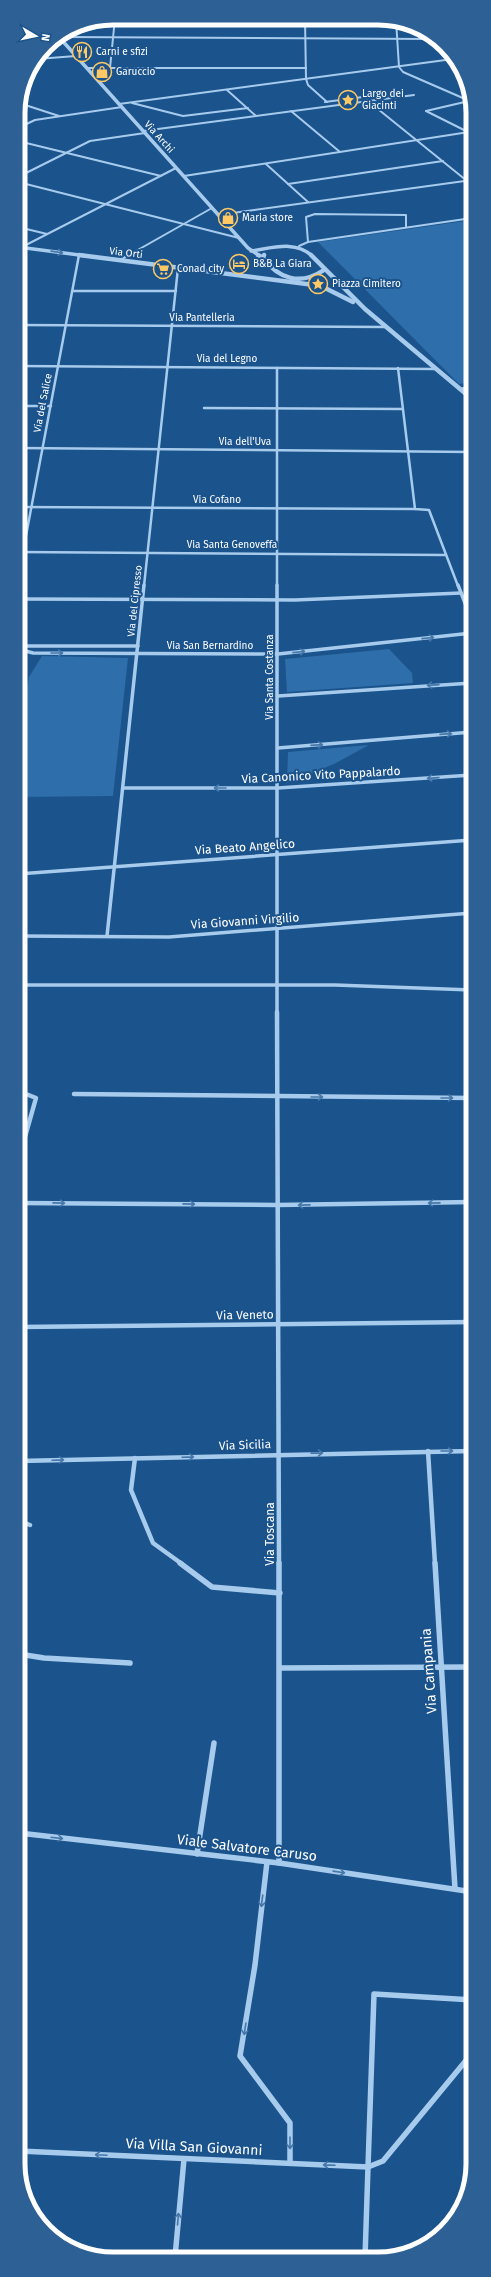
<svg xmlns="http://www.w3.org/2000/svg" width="491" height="2277" font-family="'Fira Sans',sans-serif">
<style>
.green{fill:#2e6eaa}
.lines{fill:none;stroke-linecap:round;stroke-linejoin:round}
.minor-far4{stroke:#a7cbed;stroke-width:2}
.minor-far3{stroke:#a7cbed;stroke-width:2.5}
.minor-far2{stroke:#a7cbed;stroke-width:3.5}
.minor-far1{stroke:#a7cbed;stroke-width:4.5}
.minor{stroke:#a7cbed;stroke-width:5.5}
.tertiary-far1{stroke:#a7cbed;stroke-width:3.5}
.tertiary{stroke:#a7cbed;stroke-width:4.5}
.oneway{stroke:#4577a9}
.labels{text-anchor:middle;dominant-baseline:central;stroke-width:4;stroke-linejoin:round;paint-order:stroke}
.far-poi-label{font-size:10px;fill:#fff;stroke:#1b538c;text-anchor:start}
.far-street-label{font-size:10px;fill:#fff;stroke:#1b538c}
.street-label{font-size:12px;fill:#fff;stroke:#1b538c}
.near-street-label{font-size:14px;fill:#fff;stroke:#1b538c}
.rim{fill:none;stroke:#fff;stroke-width:5}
</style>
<rect width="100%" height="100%" fill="#1b538c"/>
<g class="green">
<polygon points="472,220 472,382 459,384 318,242"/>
<polygon points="389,649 412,673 413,683 287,692 285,659"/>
<polygon points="42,656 128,658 113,796 18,797 18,737 29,677"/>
<polygon points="369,745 334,764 287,783 288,752"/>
</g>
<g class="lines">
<g class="minor-far4">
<polyline points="305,19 306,79 308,85 327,102"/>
<polyline points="396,20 399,67 403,72 472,102"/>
<polyline points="60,37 429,39"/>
<polyline points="37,59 76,56"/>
<polyline points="88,68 306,68"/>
<polyline points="110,68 115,18"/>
<polyline points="227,90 256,116"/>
<polyline points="325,102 363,97 472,185"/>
<polyline points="19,103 59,116"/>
<polyline points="132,103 183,116 248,108"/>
<polyline points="119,104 453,59"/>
<polyline points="291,111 340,152"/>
<polyline points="426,111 472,134"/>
<polyline points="426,111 469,101"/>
<polyline points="18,128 35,120 122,107"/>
<polyline points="143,131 414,95"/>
<polyline points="18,141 161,176"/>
<polyline points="266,164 308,202"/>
<polyline points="184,176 469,132"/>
<polyline points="18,177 90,141 145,133"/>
<polyline points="18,182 239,238"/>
<polyline points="288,184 443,161"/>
<polyline points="218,215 472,180"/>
<polyline points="18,227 47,234"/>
<polyline points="308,242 472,218"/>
<polyline points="299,246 308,242 306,217 315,214 406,215 406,227"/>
<polyline points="22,247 176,168"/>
<polyline points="127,256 212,208"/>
</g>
<g class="minor-far3">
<polyline points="120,260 129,255"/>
<polyline points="72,291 176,291"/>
<polyline points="18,325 386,327"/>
<polyline points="18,366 435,369"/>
<polyline points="277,368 277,586"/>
<polyline points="398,368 415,509 429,510 458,586"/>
<polyline points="459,389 472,387"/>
<polyline points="18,406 51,406"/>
<polyline points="204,408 402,409"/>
<polyline points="18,448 472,452"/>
<polyline points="18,507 415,509"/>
<polyline points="18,552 446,555"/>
<polyline points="18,578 79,255"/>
<polyline points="144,586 178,268"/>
</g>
<g class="minor-far2">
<polyline points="277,585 277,1013"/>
<polyline points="458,585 472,621"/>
<polyline points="18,599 295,600 461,593"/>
<polyline points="18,646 138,646"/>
<polyline points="18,649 33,653 278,654 472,633"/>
<polyline points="278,696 472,683"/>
<polyline points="278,748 472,732"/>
<polyline points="123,788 278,788 472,775"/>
<polyline points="18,874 472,840"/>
<polyline points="18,936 169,937 472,913"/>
<polyline points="107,936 144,585"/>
<polyline points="18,985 335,985 472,990"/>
</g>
<g class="minor-far1">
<polyline points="277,1012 279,1564"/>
<polyline points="18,1094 26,1094 36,1098 23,1144 18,1150"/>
<polyline points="74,1094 472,1098"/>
<polyline points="19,1203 277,1205 473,1202"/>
<polyline points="19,1327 473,1322"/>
<polyline points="428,1451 435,1564"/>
<polyline points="135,1458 131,1490 153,1543 182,1564"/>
<polyline points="19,1461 473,1451"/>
<polyline points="19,1521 30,1525"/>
</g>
<g class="minor">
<polyline points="180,1563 212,1587 280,1593"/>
<polyline points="435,1563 455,1889"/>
<polyline points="19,1654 44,1658 130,1663"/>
<polyline points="280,1668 473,1667"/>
<polyline points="19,1833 279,1863 473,1892"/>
<polyline points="197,1854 214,1743"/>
<polyline points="267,1862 255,1965 240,2056 290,2123 290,2163"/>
<polyline points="279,1863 279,1563"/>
<polyline points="19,2151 368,2167 374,1994 473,2000"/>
<polyline points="175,2257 184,2159"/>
<polyline points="365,2258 368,2167 383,2161 473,2052"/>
</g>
<g class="tertiary-far1">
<polyline points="59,37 248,248 260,256"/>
<polyline points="18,247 87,256"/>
<path d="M251 251C272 248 296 240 312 256"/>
</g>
<g class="tertiary">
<polyline points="79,255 322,286"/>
<polyline points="258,255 263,258"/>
<path d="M264 255 263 258C279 279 300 286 324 270"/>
<polyline points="311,255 365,309 472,399"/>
<polyline points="319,285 353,302"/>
</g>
</g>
<defs><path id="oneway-shaft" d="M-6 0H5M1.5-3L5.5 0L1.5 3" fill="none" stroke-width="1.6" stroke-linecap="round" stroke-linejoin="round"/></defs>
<g class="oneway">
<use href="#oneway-shaft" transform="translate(57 252) rotate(8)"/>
<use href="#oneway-shaft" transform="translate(428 638) rotate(-6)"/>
<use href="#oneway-shaft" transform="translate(299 652) rotate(-6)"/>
<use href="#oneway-shaft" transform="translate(57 653)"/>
<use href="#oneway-shaft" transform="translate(433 685) rotate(176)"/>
<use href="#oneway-shaft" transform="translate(446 734) rotate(-4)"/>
<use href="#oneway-shaft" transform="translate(317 745) rotate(-4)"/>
<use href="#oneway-shaft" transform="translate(433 778) rotate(176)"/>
<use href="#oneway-shaft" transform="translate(220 788) rotate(-180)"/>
<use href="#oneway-shaft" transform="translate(317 1097)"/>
<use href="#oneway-shaft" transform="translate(447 1098)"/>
<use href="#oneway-shaft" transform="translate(59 1203) rotate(1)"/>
<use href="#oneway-shaft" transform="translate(434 1203) rotate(179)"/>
<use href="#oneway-shaft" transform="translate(189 1204) rotate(1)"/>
<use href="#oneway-shaft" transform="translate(304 1205) rotate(179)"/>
<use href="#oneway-shaft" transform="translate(447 1451)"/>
<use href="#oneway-shaft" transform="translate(317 1453) rotate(-1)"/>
<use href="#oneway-shaft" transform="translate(188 1457) rotate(-2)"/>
<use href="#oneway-shaft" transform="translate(58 1460) rotate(-2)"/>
<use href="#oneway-shaft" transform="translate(57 1838) rotate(7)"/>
<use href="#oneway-shaft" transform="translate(339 1872) rotate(8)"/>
<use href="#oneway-shaft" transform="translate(262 1901) rotate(97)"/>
<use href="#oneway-shaft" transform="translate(245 2029) rotate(99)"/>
<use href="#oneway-shaft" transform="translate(290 2143) rotate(90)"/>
<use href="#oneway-shaft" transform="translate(101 2155) rotate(-177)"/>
<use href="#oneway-shaft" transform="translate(329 2165) rotate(-178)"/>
<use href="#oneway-shaft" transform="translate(178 2219) rotate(-85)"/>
</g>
<defs>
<g id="restaurant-ring" transform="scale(1)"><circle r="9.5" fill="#1b538c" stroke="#fec864" stroke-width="1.5"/><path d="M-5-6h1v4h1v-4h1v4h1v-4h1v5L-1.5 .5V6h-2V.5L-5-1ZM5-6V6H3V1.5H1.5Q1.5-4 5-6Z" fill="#fec864"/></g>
<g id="shop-ring" transform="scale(1)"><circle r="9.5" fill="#1b538c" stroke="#fec864" stroke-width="1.5"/><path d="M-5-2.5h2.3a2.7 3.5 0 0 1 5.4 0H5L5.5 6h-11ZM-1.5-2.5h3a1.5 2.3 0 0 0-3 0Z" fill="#fec864"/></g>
<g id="sight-ring" transform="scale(1)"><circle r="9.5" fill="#1b538c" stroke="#fec864" stroke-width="1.5"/><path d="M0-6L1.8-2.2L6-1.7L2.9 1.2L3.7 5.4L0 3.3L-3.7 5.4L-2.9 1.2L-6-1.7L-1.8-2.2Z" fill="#fec864"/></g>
<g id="hotel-ring" transform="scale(1)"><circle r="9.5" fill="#1b538c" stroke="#fec864" stroke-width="1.5"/><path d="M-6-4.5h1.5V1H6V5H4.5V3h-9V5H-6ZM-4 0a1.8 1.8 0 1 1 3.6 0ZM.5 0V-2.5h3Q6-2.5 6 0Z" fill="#fec864"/></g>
<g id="supermarket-ring" transform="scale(1)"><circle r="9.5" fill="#1b538c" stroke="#fec864" stroke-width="1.5"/><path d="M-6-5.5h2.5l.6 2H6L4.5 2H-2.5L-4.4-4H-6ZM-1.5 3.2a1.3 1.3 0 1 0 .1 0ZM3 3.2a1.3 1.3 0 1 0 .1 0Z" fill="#fec864"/></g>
</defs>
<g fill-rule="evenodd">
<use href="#restaurant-ring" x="82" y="52"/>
<use href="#shop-ring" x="102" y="72"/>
<use href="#sight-ring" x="348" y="100"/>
<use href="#shop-ring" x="228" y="218"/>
<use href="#hotel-ring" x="239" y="264"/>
<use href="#supermarket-ring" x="163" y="269"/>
<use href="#sight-ring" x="318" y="284"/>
</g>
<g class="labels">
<g class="far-poi-label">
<text x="96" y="52">Carni e sfizi</text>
<text x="116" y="72">Garuccio</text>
<text x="362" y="94">Largo dei<tspan x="362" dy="12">Giacinti</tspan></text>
<text x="242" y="218">Maria store</text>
<text x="253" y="264">B&amp;B La Giara</text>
<text x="177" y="269">Conad city</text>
<text x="332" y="284">Piazza Cimitero</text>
</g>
<g class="far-street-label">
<text transform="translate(159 137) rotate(48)">Via Archi</text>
<text transform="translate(126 253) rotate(7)">Via Orti</text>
<text x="202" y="318">Via Pantelleria</text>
<text x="227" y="359">Via del Legno</text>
<text transform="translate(43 403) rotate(-79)">Via del Salice</text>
<text x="245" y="442">Via dell'Uva</text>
<text x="217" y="500">Via Cofano</text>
<text x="232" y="545">Via Santa Genoveffa</text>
<text transform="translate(135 601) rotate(-84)">Via del Cipresso</text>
<text x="210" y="646">Via San Bernardino</text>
<text transform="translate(270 677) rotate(-90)">Via Santa Costanza</text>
</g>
<g class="street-label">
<text transform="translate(321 775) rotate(-3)">Via Canonico Vito Pappalardo</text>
<text transform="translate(245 847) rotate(-4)">Via Beato Angelico</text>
<text transform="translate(245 921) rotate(-4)">Via Giovanni Virgilio</text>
<text transform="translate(245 1315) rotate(-1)">Via Veneto</text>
<text transform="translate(245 1445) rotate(-2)">Via Sicilia</text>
<text transform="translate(270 1534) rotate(-90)">Via Toscana</text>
</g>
<g class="near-street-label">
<text transform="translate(429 1671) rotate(-94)">Via Campania</text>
<text transform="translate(247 1848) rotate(7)">Viale Salvatore Caruso</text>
<text transform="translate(194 2147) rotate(3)">Via Villa San Giovanni</text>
</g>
</g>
<path d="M0 0H491V2277H0ZM113 25H378A88 88 0 0 1 466 113V2164A88 88 0 0 1 378 2252H113A88 88 0 0 1 25 2164V113A88 88 0 0 1 113 25Z" fill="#2d6195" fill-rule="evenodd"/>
<path class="rim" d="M113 25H378A88 88 0 0 1 466 113V2164A88 88 0 0 1 378 2252H113A88 88 0 0 1 25 2164V113A88 88 0 0 1 113 25Z"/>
<g transform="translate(36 36) rotate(99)" stroke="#1b538c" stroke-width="3" paint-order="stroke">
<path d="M0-3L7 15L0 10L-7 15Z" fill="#ffffff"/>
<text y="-6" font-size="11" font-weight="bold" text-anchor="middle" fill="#ffffff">N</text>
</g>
</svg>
